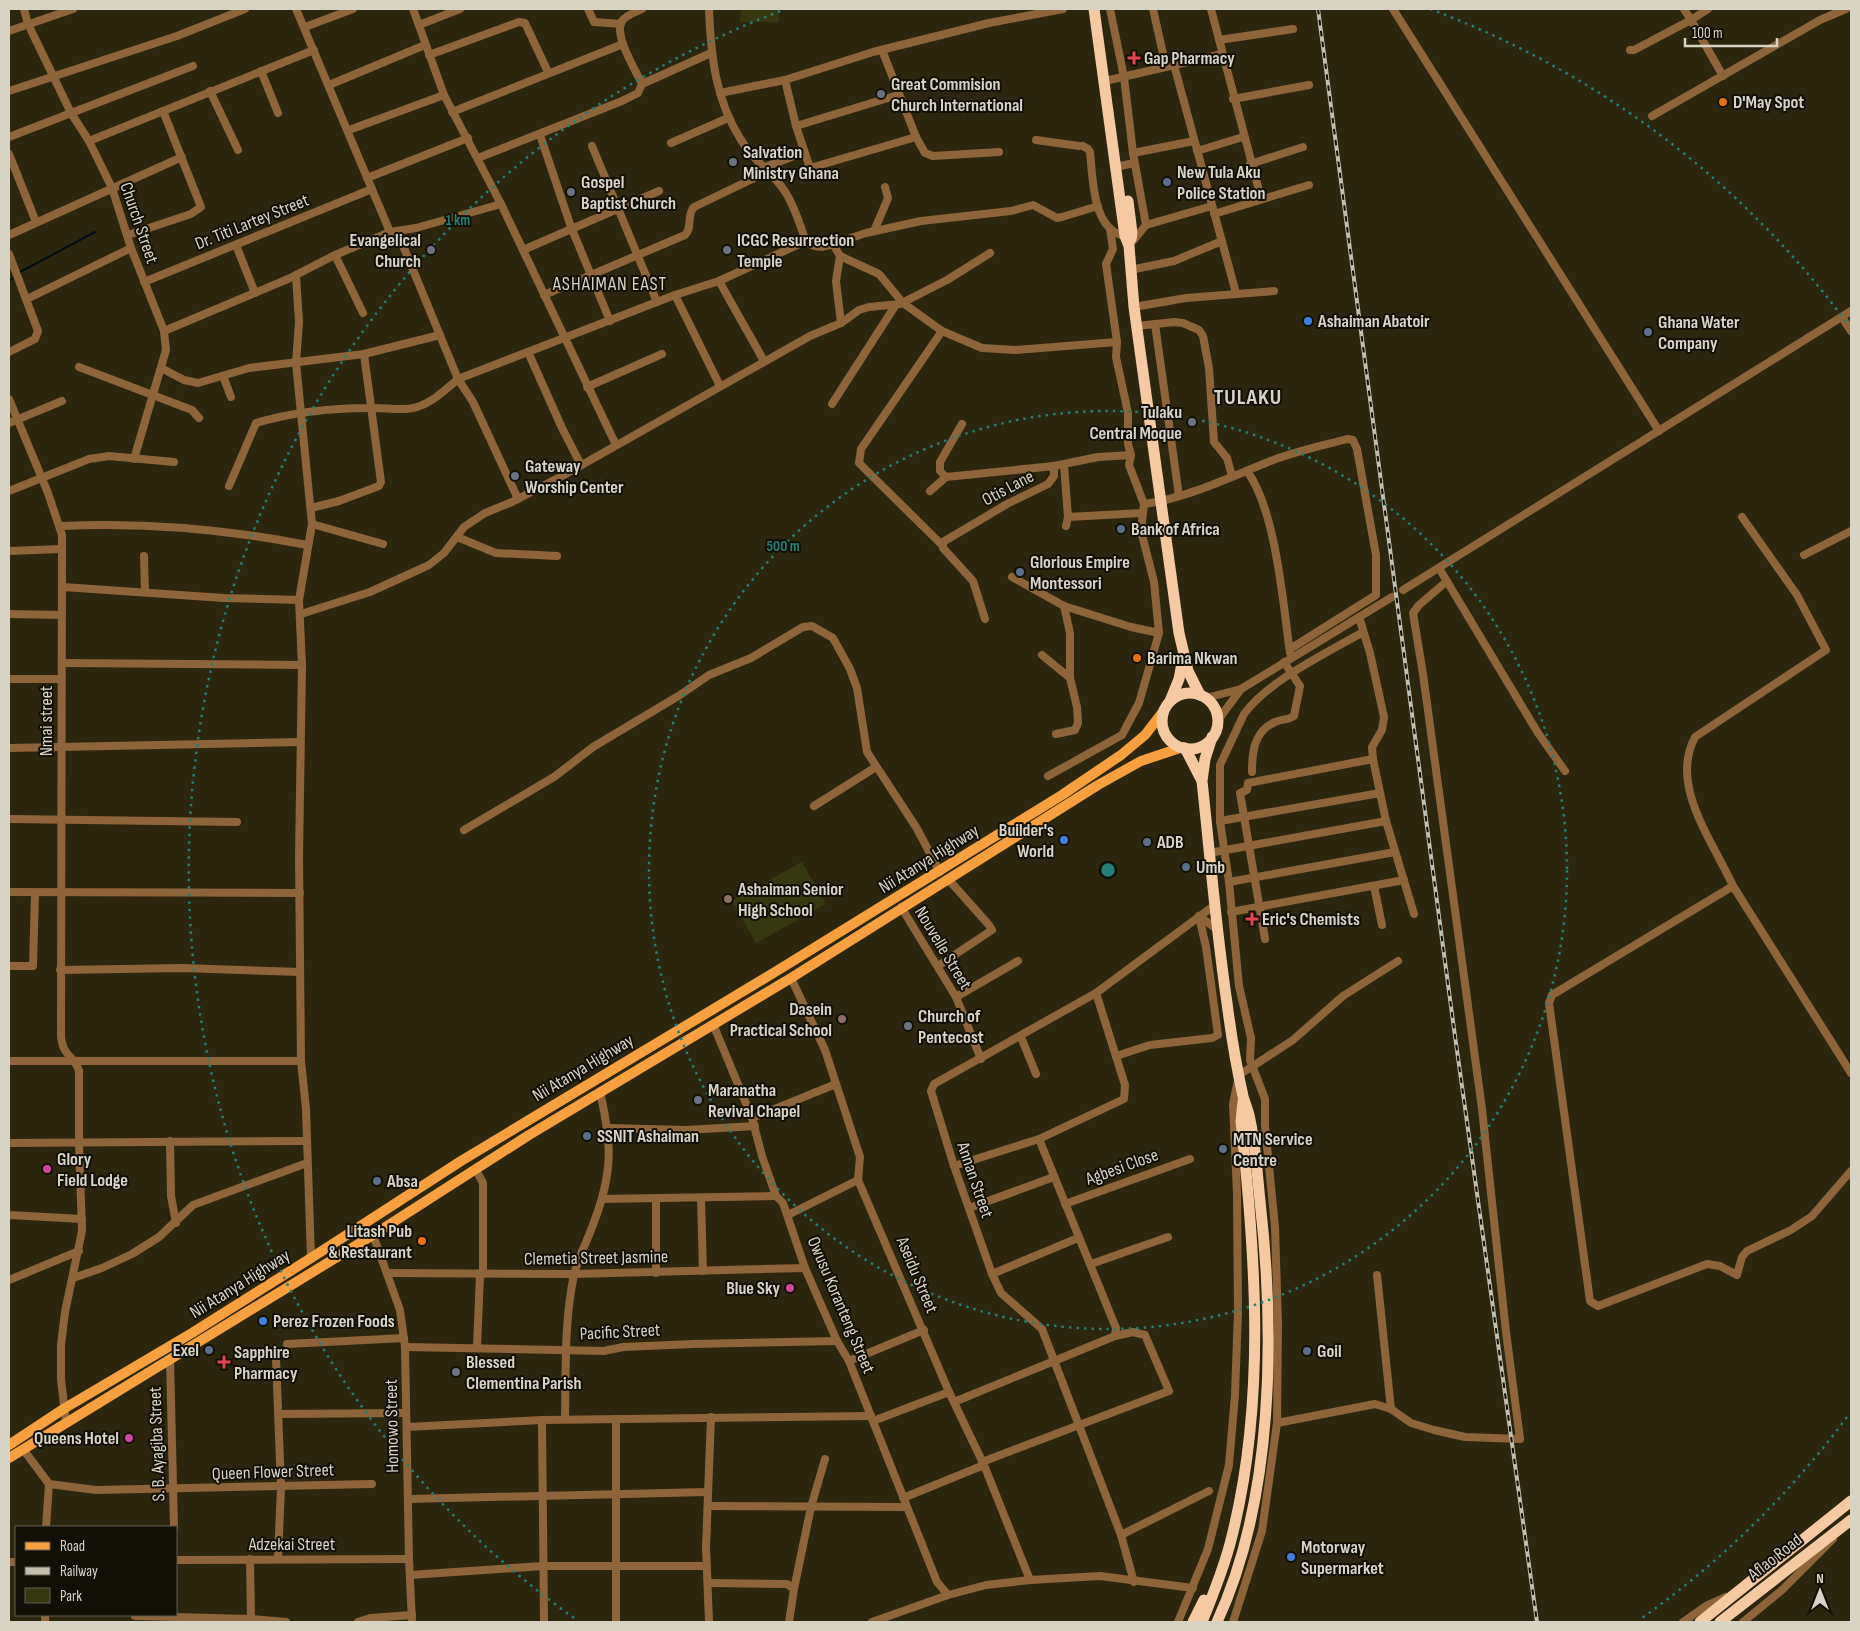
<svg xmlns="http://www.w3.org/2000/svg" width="1860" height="1631" font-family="'Sofia Sans Condensed',sans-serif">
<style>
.green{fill:#363910}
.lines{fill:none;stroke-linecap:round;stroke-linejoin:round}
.stream{stroke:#010e11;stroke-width:2}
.minor{stroke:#8e643a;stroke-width:8}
.major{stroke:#f7a040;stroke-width:10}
.highway{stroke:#f5caa3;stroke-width:11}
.rail-casing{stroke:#c3bfb0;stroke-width:4}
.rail{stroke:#120f06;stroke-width:2;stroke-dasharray:5.5;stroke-linecap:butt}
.ring{fill:none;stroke:#237f77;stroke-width:2.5;stroke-dasharray:2.5 5}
.health-dot{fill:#e0444e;stroke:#120f06;stroke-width:2}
.worship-dot{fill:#6b7280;stroke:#120f06;stroke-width:2}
.food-dot{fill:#e8710a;stroke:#120f06;stroke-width:2}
.service-dot{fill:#5c6f8a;stroke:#120f06;stroke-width:2}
.shop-dot{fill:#3f7fe0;stroke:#120f06;stroke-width:2}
.education-dot{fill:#8d6e63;stroke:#120f06;stroke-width:2}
.hotel-dot{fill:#d1479c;stroke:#120f06;stroke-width:2}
.labels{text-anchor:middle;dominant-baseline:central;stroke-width:4;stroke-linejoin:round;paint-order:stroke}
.poi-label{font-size:18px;font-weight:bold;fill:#d7d3c5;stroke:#120f06;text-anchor:start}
.street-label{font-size:18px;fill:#d7d3c5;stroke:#120f06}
.neighbourhood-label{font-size:19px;letter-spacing:1px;fill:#d7d3c5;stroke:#120f06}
.district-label{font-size:22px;font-weight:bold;letter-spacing:1px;fill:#d7d3c5;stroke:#120f06}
.centre{fill:#237f77;stroke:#120f06;stroke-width:2.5}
.ring-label{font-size:15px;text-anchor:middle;font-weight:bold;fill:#237f77;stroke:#120f06;stroke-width:4;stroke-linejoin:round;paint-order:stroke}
</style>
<rect width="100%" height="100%" fill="#2c260e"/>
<g class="green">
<polygon points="741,9 779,10 779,22 740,22"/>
<polygon points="802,862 826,904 756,943 732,901"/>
</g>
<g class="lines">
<g class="stream">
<polyline points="20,272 95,232"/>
<polyline points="9,281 16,276"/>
</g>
<g class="minor">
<polyline points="24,9 28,24 71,113 89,141 112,188 131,248 164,331 166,350 134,459"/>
<polyline points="296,9 390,232"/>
<polyline points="413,9 444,95 501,204 616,445"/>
<polyline points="588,9 594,22 621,24"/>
<path d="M642 9C636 12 626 15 622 21 613 34 636 71 642 84"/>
<path d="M709 9C711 56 715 99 741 140 752 158 768 170 781 186 793 201 799 223 806 241 814 249 823 248 833 244L840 256 879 274 903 303 942 331 982 348 1015 350 1117 342 1116 357 1128 413V444L1131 455 1129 465 1144 504C1184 499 1231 477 1268 462 1293 452 1321 446 1347 439L1353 440 1357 449 1376 555V595L1290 649"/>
<polyline points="1110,9 1124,77 1133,153 1146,225"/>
<polyline points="1153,9 1166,67"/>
<polyline points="1211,9 1261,198"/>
<polyline points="1393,9 1659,431"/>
<polyline points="1708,9 1691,20 1723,76"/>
<polyline points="419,25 460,9"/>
<polyline points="305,27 353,9"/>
<polyline points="9,31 73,9"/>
<polyline points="1219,40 1293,29"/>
<polyline points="882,50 916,137"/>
<polyline points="1630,50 1634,50 1691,20 1684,9"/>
<polyline points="429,55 519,22 525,23 548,72"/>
<polyline points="1174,65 1236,293"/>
<polyline points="261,71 278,113"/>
<polyline points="785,80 796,126 810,168 916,137 925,153 933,156 999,152"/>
<polyline points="1105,81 1222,54"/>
<polyline points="329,85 425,45"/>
<polyline points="9,91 177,36 245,9"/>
<polyline points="210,91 238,150"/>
<polyline points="720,93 785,80 873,52 989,23 1063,9"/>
<polyline points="1233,99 1309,85"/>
<polyline points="452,112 623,44"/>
<polyline points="1652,116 1820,20 1846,9"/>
<polyline points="796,126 898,95"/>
<polyline points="349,130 444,95"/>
<polyline points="540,135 571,227 610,321"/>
<polyline points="9,137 193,66"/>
<polyline points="1036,140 1079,146"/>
<polyline points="89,141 314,50"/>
<polyline points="671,143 728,118"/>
<polyline points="592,146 657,302"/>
<path d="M1083 146 1088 149 1090 152C1093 178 1092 230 1125 236"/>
<polyline points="1197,151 1243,137"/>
<polyline points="1133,153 1194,141"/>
<polyline points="9,154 36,222"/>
<polyline points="478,158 622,101 638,93 642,84 711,53"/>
<polyline points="1250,164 1303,147"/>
<polyline points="1116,167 1134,163"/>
<polyline points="763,168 804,152"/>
<polyline points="367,178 468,138"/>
<polyline points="1214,214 1309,185"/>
<polyline points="1110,229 1113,249 1106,264 1117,342"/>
<polyline points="397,231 458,379 473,402 518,499"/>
<polyline points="874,231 888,198 885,187"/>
<polyline points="9,235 182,157"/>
<polyline points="128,235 191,214 201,207 163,111"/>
<polyline points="1132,242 1146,225 1212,206"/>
<polyline points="833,244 866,233 921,221 1011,211 1033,205 1057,218 1062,217 1098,206"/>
<polyline points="236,245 255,293"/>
<polyline points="523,250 659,191"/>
<polyline points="9,254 38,331 35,339 9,352"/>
<polyline points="335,255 363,313"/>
<polyline points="840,256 836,281 841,323"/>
<polyline points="1130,270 1174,261 1222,241"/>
<polyline points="296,276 299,322 296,363 312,524 299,600 302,665 299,857 301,1061 306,1109 311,1258"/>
<polyline points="719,281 764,361"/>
<polyline points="144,282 372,189"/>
<path d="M544 295 685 235C693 227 686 216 694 207L767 172"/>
<polyline points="675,295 720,386"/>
<polyline points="27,299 131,248"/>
<polyline points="1134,307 1186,298 1274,291"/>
<polyline points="1842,317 1851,331"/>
<polyline points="1155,324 1179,496"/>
<polyline points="1137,326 1174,322 1183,323 1199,330 1203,336 1209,368 1214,442 1227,458 1232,476"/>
<polyline points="164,331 288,279 335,255 390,232 416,228 501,204"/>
<polyline points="942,331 861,449 859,463 942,545"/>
<polyline points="528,352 562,428 581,465"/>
<polyline points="79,367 192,410 199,418"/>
<polyline points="161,368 184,380 198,383 249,368 364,354 440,335"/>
<polyline points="223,376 231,397"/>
<polyline points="587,387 662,354"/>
<path d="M9 399 48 493 62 535 61 1037C64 1059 74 1054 79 1071V1143L82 1231 65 1312 61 1345V1379L66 1422"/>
<polyline points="832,404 895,306"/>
<polyline points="9,423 62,401"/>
<polyline points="1064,465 1068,517 1066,526"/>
<path d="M1247 471C1276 510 1283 604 1290 653"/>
<polyline points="946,477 940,471 940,462 962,424"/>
<path d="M229 486 256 423C293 412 331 408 370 408 385 407 402 412 417 407 433 402 445 390 458 379L675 295 719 281 806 241"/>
<polyline points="9,491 89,459 109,456 174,462"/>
<polyline points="930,491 946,477 1054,466"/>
<polyline points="311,508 339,501 379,486 381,482 364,354"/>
<polyline points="1068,517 1142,513"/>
<polyline points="312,524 383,544"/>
<path d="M60 526C143 522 226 529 307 545"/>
<polyline points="457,537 496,553 557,556"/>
<polyline points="9,551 62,549"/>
<polyline points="1804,555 1851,531"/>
<polyline points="144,556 145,592"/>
<polyline points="1439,568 1538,733 1565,771"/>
<polyline points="1012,577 1064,606 1131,627 1159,633 1154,582 1141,531 1144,504"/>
<polyline points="63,587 224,598 299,600"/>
<polyline points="1403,590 1851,311"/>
<polyline points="9,614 62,615"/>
<polyline points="301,614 370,592 429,565 444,553 464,527 485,513 512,502 564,475 810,336 841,323 859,310 869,307 900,304 947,280 990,253"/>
<polyline points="1359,617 1370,653 1384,717 1382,730 1372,747 1373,759 1386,821 1414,914"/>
<polyline points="985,619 973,581 943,548 943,542 1007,504 1048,484 1054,476 1054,466 1098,457 1131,455"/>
<polyline points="1042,655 1070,678"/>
<polyline points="62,663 302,665"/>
<polyline points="9,679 61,679"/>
<polyline points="1206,698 1241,689 1392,597"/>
<polyline points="1218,720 1241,689"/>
<polyline points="1056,734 1075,730 1078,723 1077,707 1070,678 1070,633 1064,606"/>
<polyline points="9,748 300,742"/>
<path d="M1252 772C1252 752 1254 731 1275 722 1282 719 1288 720 1294 716L1300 686 1284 662"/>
<polyline points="1048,776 1122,735 1139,703 1159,633"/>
<polyline points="814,806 876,767"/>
<polyline points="9,819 237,822"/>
<polyline points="1220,821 1380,793"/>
<polyline points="464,830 554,777 593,747 680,695 709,675 751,658 803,627 812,626 833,638 850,669 857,688 867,752 916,827 940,872"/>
<polyline points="1209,853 1386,821"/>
<polyline points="1229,882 1395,852"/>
<polyline points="1374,886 1382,925"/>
<path d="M1733 886C1713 841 1669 786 1695 737L1826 650 1797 595 1742 517"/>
<polyline points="9,892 300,893"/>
<polyline points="901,907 956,997 981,1059"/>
<polyline points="1231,912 1404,880"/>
<polyline points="1199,916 1218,930"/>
<polyline points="1265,939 1240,793 1247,790 1248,783 1373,759"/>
<polyline points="9,966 33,966 35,893"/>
<polyline points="938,966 992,930 989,925 948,879"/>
<polyline points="60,970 182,968 300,972"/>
<polyline points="791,978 825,1050 860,1157 858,1180 949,1392 984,1465 1030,1580"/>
<polyline points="956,997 1018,961"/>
<polyline points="713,1024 752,1118 762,1156 776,1196 783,1203 805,1268 837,1341 849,1361 937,1582 948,1595"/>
<polyline points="1021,1037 1036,1074"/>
<polyline points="1116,1056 1150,1045 1212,1038 1218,1035 1206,947 1199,916"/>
<polyline points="9,1061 301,1061"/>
<polyline points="1851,1073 1733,886 1552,995 1549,1003 1590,1301 1598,1306 1707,1264 1720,1266 1737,1275 1742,1257 1747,1251 1791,1230 1812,1216 1851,1171"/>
<polyline points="752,1118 836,1084"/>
<polyline points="609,1128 686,1130 755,1126"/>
<polyline points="1039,1139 1116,1328 1115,1336"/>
<polyline points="170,1141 171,1196 176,1223"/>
<polyline points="9,1143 306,1141"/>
<polyline points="954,1166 1039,1139 1124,1099 1125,1085 1096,993"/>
<polyline points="472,1171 476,1170 483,1183 483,1274"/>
<polyline points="701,1198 703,1271"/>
<polyline points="602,1199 776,1196"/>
<polyline points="1065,1204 1190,1159"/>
<polyline points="969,1208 1054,1177"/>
<polyline points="9,1215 82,1219"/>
<polyline points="788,1215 858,1180"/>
<polyline points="373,1235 400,1310 405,1347 409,1559 412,1622"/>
<polyline points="1091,1264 1168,1237"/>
<polyline points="388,1273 574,1274 805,1268"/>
<polyline points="656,1273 656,1200"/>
<polyline points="992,1274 1078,1238"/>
<polyline points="1377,1275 1391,1409"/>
<polyline points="73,1278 102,1268 132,1254 159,1237 193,1205 307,1163"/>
<polyline points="9,1280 79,1251"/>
<polyline points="287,1344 404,1338"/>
<polyline points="405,1347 604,1351 623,1347 693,1344 837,1341"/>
<polyline points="477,1348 480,1274"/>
<polyline points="276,1358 281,1487 278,1558"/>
<polyline points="170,1359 174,1527"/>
<polyline points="849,1361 924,1330"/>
<polyline points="954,1402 1115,1336 1133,1332 1145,1335 1169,1391 982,1462"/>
<polyline points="280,1414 406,1413"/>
<path d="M565 1419C566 1372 564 1321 574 1275 578 1257 588 1240 594 1222 613 1172 612 1144 600 1092"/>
<polyline points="616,1419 616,1622"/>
<polyline points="542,1420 544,1622"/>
<polyline points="873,1421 949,1392"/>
<polyline points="1277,1423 1375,1404 1391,1409 1411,1423 1434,1430 1465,1437 1520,1439 1506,1332 1482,1109 1423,674 1413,613 1419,605 1447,581"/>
<polyline points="407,1427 542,1420 871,1416"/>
<polyline points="23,1449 49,1484 96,1490 372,1484"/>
<polyline points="903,1498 984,1465"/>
<polyline points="408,1499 708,1492"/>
<polyline points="708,1506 906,1507"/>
<polyline points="46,1527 49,1484"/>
<polyline points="1121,1535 1209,1491"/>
<polyline points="250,1559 251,1622"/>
<polyline points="176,1560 409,1559"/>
<polyline points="9,1562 16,1562"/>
<polyline points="410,1575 543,1566 706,1566"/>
<polyline points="1134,1582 1121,1535 1042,1329 1001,1293 992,1274 954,1166 931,1091 934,1084 1096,993 1215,905"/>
<polyline points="708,1583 787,1584 794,1589 789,1622"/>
<polyline points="794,1589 811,1507 825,1459"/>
<polyline points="45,1615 45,1622"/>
<polyline points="135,1616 251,1619 286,1622"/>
<polyline points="358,1622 370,1618 412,1615"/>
<polyline points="709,1622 706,1547 711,1417"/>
<polyline points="872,1622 948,1595 986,1585 1030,1580 1100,1576 1193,1588"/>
<polyline points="1178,1622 1208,1549 1229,1465 1235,1395 1238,1311 1237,1193 1233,1104 1239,1075 1293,1040 1343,996 1398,961"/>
<path d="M1233 1622 1262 1531 1277 1423 1278 1323 1275 1227 1265 1126V1099L1250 1060 1251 1038 1239 986 1229 882 1220 821V765L1244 714C1269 680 1327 653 1363 632"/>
<polyline points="1683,1622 1706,1606 1726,1597"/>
<polyline points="1743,1622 1782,1590 1833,1539"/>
</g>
<g class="major">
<polyline points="9,1445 65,1408 192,1333 311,1258 461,1161 775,972 1062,795 1121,755 1145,735 1165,709"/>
<polyline points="9,1458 373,1235 529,1135 791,978 1098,785 1141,761 1183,747"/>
</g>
<g class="highway">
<polyline points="1094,9 1125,236 1129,246 1134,307 1179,633 1188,671 1200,695"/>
<polyline points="1128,201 1132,233 1131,239"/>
<circle cx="1190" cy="721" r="28"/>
<polyline points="1170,701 1179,679 1183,658"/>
<path d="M1212 737 1205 759 1202 781C1210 855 1216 929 1227 1003 1231 1034 1236 1065 1243 1096 1245 1104 1249 1112 1250 1120 1256 1147 1257 1174 1260 1201 1275 1334 1274 1499 1217 1622"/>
<polyline points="1185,748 1201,779"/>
<polyline points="1193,1622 1204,1600"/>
<path d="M1202 1622C1213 1595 1224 1568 1231 1540 1266 1404 1256 1260 1241 1122L1243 1101"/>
<polyline points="1700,1622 1851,1501"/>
<polyline points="1720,1622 1851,1520"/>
</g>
<g class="rail-casing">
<polyline id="rail" points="1318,9 1454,1029 1537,1622"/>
</g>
<use href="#rail" class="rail"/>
</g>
<g class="ring">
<circle cx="1108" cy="870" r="459"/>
<path d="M1847 1417A919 919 0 0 1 1642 1618M574 1618A919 919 0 0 1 786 9M1430 9A919 919 0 0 1 1847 323"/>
</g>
<g class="health-dot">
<path d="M1131.5 50.5h5v5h5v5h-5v5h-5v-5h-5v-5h5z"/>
<path d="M1249.5 911.5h5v5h5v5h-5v5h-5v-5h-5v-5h5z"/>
<path d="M221.5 1354.5h5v5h5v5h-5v5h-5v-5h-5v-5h5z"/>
</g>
<g class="worship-dot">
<circle cx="881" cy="94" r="5"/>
<circle cx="733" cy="162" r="5"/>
<circle cx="571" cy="192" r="5"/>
<circle cx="431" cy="250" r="5"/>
<circle cx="727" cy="250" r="5"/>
<circle cx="1192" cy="422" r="5"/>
<circle cx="515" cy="476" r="5"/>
<circle cx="908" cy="1026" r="5"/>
<circle cx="698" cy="1100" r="5"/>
<circle cx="456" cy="1372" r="5"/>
</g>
<g class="food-dot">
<circle cx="1723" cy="102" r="5"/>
<circle cx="1137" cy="658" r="5"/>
<circle cx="422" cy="1241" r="5"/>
</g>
<g class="service-dot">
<circle cx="1167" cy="182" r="5"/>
<circle cx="1648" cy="332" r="5"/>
<circle cx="1121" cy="529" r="5"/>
<circle cx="1020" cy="572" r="5"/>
<circle cx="1147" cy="842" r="5"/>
<circle cx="1186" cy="867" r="5"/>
<circle cx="587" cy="1136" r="5"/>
<circle cx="1223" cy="1149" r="5"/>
<circle cx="377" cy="1181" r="5"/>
<circle cx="209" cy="1350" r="5"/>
<circle cx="1307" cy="1351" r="5"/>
</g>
<g class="shop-dot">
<circle cx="1308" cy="321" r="5"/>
<circle cx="1064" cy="840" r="5"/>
<circle cx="263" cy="1321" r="5"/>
<circle cx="1291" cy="1557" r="5"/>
</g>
<g class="education-dot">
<circle cx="728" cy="899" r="5"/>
<circle cx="842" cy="1019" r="5"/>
</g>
<g class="hotel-dot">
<circle cx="47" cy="1169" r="5"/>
<circle cx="790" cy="1288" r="5"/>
<circle cx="129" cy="1438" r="5"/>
</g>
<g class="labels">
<g class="poi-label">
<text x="1144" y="58">Gap Pharmacy</text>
<text x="891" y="84">Great Commision<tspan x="891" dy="21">Church International</tspan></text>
<text x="1733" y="102">D'May Spot</text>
<text x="743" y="152">Salvation<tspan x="743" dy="21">Ministry Ghana</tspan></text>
<text x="1177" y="172">New Tula Aku<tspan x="1177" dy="21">Police Station</tspan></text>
<text x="581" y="182">Gospel<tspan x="581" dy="21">Baptist Church</tspan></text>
<text x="421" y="240" text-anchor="end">Evangelical<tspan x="421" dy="21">Church</tspan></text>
<text x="737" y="240">ICGC Resurrection<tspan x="737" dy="21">Temple</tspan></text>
<text x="1318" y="321">Ashaiman Abatoir</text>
<text x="1658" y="322">Ghana Water<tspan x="1658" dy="21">Company</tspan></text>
<text x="1182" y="412" text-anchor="end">Tulaku<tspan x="1182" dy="21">Central Moque</tspan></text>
<text x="525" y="466">Gateway<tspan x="525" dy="21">Worship Center</tspan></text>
<text x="1131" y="529">Bank of Africa</text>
<text x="1030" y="562">Glorious Empire<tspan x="1030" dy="21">Montessori</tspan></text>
<text x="1147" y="658">Barima Nkwan</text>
<text x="1054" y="830" text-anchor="end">Builder's<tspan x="1054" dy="21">World</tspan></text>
<text x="1157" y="842">ADB</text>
<text x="1196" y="867">Umb</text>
<text x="738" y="889">Ashaiman Senior<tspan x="738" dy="21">High School</tspan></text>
<text x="1262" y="919">Eric's Chemists</text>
<text x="832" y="1009" text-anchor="end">Dasein<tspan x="832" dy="21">Practical School</tspan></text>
<text x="918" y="1016">Church of<tspan x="918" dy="21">Pentecost</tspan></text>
<text x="708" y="1090">Maranatha<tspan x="708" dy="21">Revival Chapel</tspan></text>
<text x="597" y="1136">SSNIT Ashaiman</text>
<text x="1233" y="1139">MTN Service<tspan x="1233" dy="21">Centre</tspan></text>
<text x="57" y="1159">Glory<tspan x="57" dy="21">Field Lodge</tspan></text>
<text x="387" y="1181">Absa</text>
<text x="412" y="1231" text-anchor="end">Litash Pub<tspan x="412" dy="21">&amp; Restaurant</tspan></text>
<text x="780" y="1288" text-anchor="end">Blue Sky</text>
<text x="273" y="1321">Perez Frozen Foods</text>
<text x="199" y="1350" text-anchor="end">Exel</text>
<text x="1317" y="1351">Goil</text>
<text x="234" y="1352">Sapphire<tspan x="234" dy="21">Pharmacy</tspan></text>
<text x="466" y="1362">Blessed<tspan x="466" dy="21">Clementina Parish</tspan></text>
<text x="119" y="1438" text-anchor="end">Queens Hotel</text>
<text x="1301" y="1547">Motorway<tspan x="1301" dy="21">Supermarket</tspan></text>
</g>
<g class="street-label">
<text transform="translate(252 222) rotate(-22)">Dr. Titi Lartey Street</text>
<text transform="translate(139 223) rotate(71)">Church Street</text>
<text transform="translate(1008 488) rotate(-28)">Otis Lane</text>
<text transform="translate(46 721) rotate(-90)">Nmai street</text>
<text transform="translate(929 859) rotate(-32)">Nii Atanya Highway</text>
<text transform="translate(943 948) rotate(59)">Nouvelle Street</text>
<text transform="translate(583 1068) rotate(-31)">Nii Atanya Highway</text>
<text transform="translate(1122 1167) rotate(-20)">Agbesi Close</text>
<text transform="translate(975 1180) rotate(71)">Annan Street</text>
<text transform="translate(596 1258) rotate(-1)">Clemetia Street Jasmine</text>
<text transform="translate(917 1275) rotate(67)">Aseidu Street</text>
<text transform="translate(240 1284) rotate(-32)">Nii Atanya Highway</text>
<text transform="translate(841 1305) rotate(67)">Owusu Koranteng Street</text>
<text transform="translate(620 1332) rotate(-3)">Pacific Street</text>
<text transform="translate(392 1426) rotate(-91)">Homowo Street</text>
<text transform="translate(157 1444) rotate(-92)">S. B. Ayagiba Street</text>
<text transform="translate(273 1472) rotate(-2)">Queen Flower Street</text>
<text x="292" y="1544">Adzekai Street</text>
<text transform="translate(1775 1557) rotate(-38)">Aflao Road</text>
</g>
<g class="neighbourhood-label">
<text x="610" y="284">ASHAIMAN EAST</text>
</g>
<g class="district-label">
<text x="1248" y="397">TULAKU</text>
</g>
</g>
<circle cx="1108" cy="870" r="8" class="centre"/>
<g class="ring-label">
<text x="458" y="225">1 km</text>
<text x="783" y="551">500 m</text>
</g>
<rect width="1860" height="1631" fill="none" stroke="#d7d3c5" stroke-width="20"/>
<rect x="15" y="1526" width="162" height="90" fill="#120f06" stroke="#615d52"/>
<rect x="25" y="1542" width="25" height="8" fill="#f7a040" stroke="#615d52"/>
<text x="60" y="1551" font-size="15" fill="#d7d3c5">Road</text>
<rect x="25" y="1567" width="25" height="8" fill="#c3bfb0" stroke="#615d52"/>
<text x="60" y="1576" font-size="15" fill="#d7d3c5">Railway</text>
<rect x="25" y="1588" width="25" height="15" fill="#363910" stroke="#615d52"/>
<text x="60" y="1601" font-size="15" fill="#d7d3c5">Park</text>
<g transform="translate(1820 1591)" stroke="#120f06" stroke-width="4" paint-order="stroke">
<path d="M0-4L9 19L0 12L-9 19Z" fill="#d7d3c5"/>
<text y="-8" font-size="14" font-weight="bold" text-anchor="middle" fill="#d7d3c5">N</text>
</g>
<path d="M1685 38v8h92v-8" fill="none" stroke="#d7d3c5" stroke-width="2.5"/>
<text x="1692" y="38" font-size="15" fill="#d7d3c5" stroke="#120f06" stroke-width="4" paint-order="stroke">100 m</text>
</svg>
